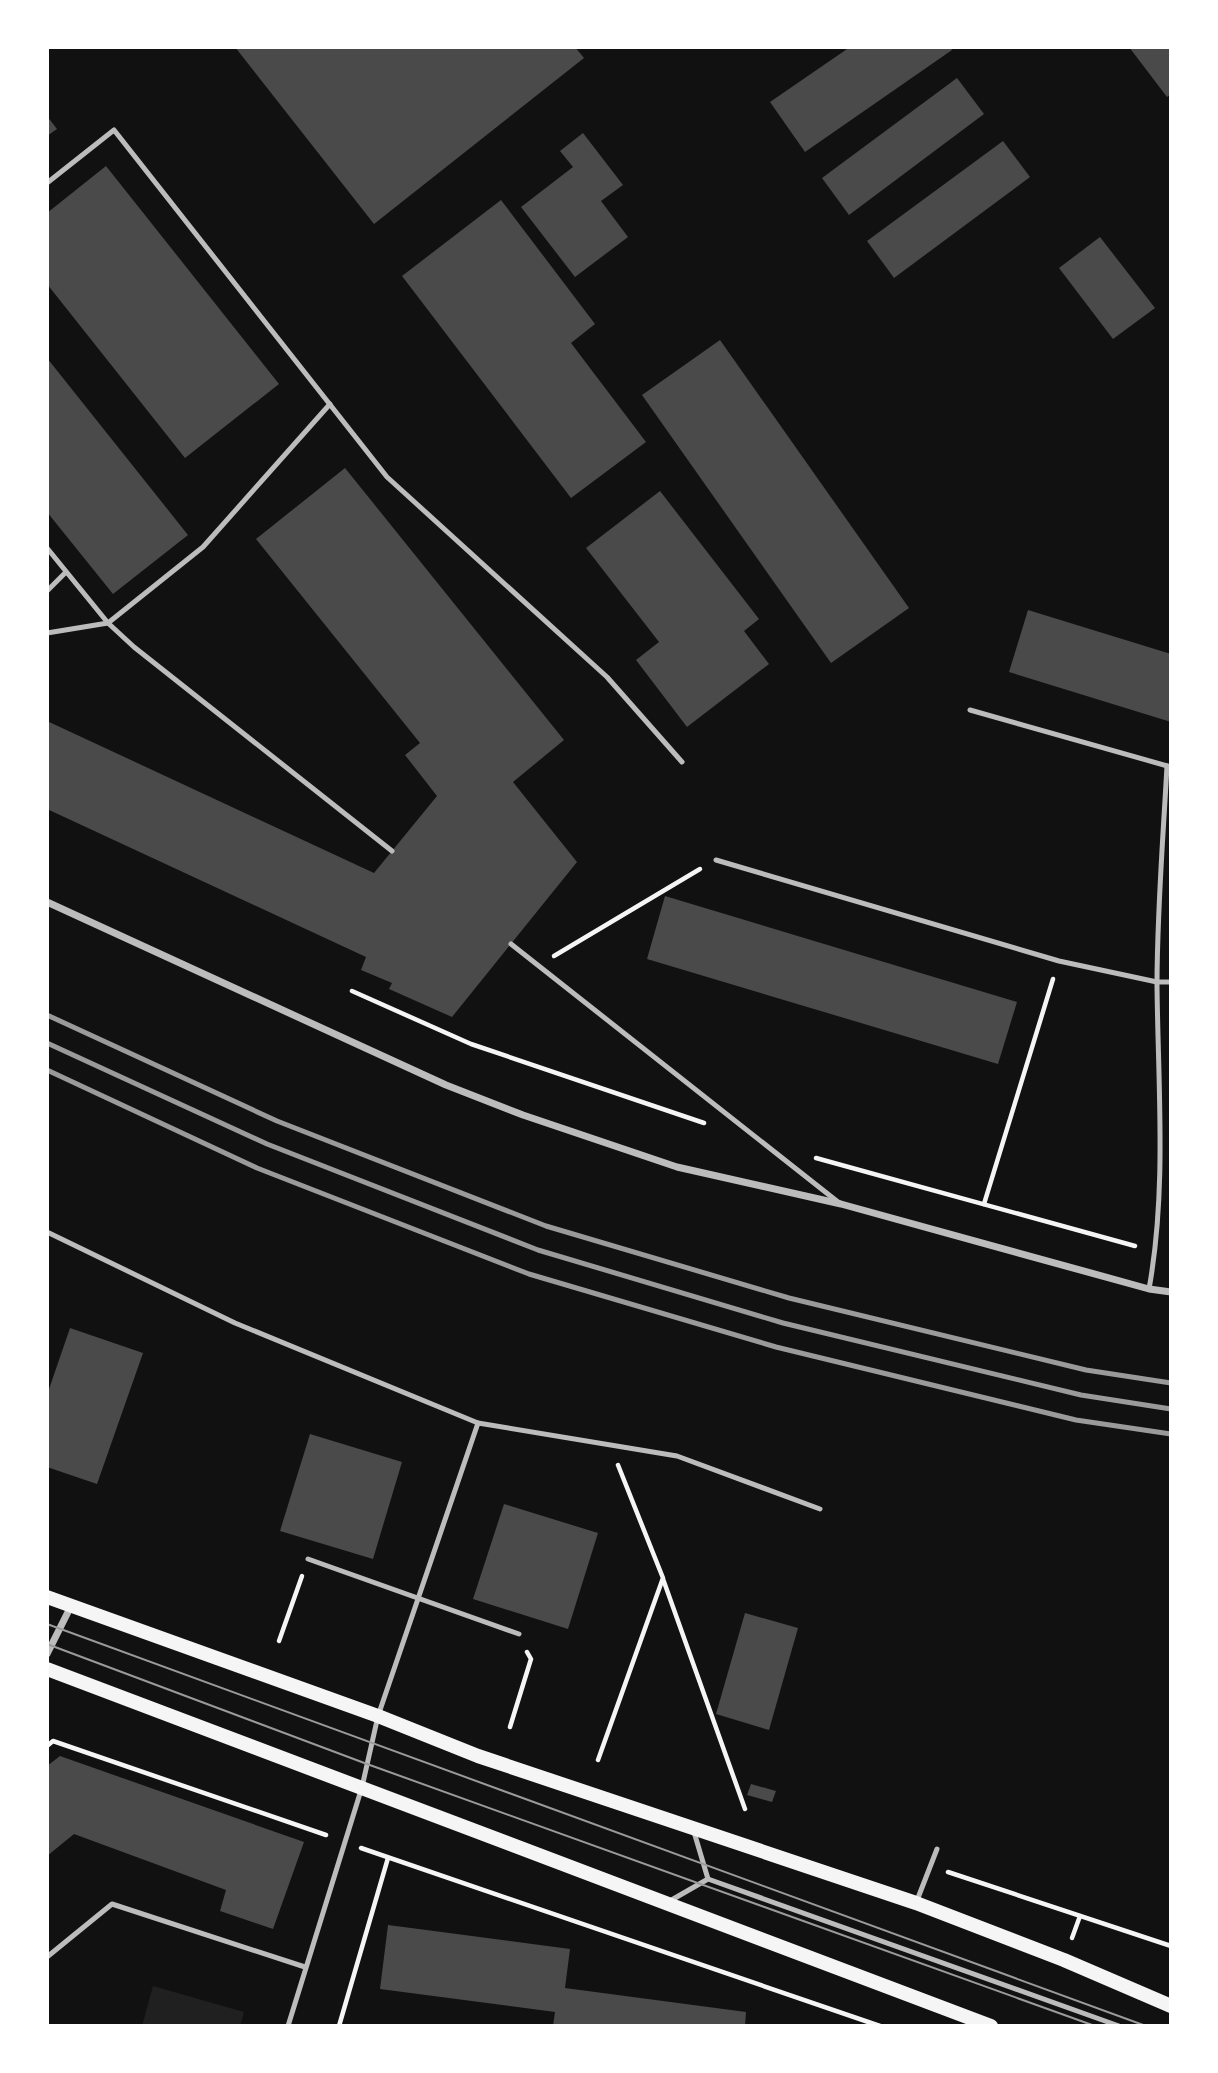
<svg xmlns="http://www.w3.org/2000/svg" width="1218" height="2073" font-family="Barlow,sans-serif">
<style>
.green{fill:#202020}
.building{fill:#4a4a4a}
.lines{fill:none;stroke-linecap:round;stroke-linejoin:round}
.path{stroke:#f5f5f5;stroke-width:4.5}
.service{stroke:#bcbcbc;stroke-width:5}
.minor{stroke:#bcbcbc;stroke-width:7}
.secondary{stroke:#f5f5f5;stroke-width:14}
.tram{stroke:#9a9a9a;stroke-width:2}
.rail{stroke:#9a9a9a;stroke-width:5}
</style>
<rect width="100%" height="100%" fill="#111"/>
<polygon class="green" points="153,1986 244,2012 240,2026 142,2026"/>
<g class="building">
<polygon points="235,47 575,47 584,58 374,224"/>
<polygon points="850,47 950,47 952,50 805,152 770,102"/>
<polygon points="1129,47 1171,47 1171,94 1167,97"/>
<polygon points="957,78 984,114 849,215 822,178"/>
<polygon points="47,116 57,129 47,136"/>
<polygon points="583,133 623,185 601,201 628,237 575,277 521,207 573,167 560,151"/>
<polygon points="1003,141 1030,177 894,278 867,241"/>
<polygon points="106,166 279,384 185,458 47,284 47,213"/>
<polygon points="501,200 595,324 571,343 646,442 571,498 402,276"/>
<polygon points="1100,237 1155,308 1113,339 1059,268"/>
<polygon points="720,340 909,608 831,663 642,395"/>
<polygon points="47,358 188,535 113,594 47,512"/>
<polygon points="345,468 564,740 513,782 577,862 452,1017 389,989 392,983 361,970 366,957 47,809 47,721 374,873 437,796 405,755 420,743 256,539"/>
<polygon points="660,491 759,619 744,631 769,664 687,727 636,660 659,642 586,548"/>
<polygon points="1028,610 1171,654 1171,722 1009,672"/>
<polygon points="665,896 1017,1002 998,1064 647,959"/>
<polygon points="70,1328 143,1353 97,1484 47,1467 47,1395"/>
<polygon points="310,1434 402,1462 373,1559 280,1531"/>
<polygon points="504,1504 598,1533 568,1629 473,1599"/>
<polygon points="745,1613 798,1628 769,1730 716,1714"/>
<polygon points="60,1756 304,1842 273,1929 220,1911 226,1890 74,1834 47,1856 47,1766"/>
<polygon points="751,1784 776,1791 772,1802 747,1795"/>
<polygon points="388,1925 570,1949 565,1988 746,2012 745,2026 553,2026 555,2012 380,1989"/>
</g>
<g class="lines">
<g class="path">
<polyline points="554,956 700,869"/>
<polyline points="352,991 471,1044 704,1123"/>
<polyline points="816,1158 1135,1246"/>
<polyline points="984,1204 1053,979"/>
<polyline points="663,1579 745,1809"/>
<polyline points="279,1641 302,1576"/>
<polyline points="510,1727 531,1659 527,1652"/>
<polyline points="47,1746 53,1741 326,1835"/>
<polyline points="598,1760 663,1578 618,1465"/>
<polyline points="361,1848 880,2026"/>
<polyline points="948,1872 1171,1946"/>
<polyline points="1072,1938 1080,1916"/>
<polyline points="339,2026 388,1858"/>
</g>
<g class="service">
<polyline points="47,183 114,130 387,477 607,677 682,762"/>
<polyline points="47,548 108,623 134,647 392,851"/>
<polyline points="47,591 66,572"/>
<polyline points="47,633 108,623 203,547 330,404"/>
<polyline points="970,710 1171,767"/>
<polyline points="716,860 1059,961 1157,982 1171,982"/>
<polyline points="511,944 838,1202"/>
<polyline points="47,1232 235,1323 478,1423 378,1716 362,1787 288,2026"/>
<path d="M1149 1289C1167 1190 1158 1086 1157 985 1157 913 1163 839 1167 766"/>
<polyline points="478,1423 677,1456 820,1509"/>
<polyline points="308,1559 519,1634"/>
<polyline points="694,1832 708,1879"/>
<polyline points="668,1902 708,1879 1119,2026"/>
<polyline points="916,1903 937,1849"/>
<polyline points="47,1957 112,1904 305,1967"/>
</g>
<g class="minor">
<polyline points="47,902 446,1085 523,1115 677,1167 841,1204 1149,1289 1171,1292"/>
<polyline points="47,1654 71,1606"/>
</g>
<g class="secondary">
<polyline points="47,1597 378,1716 478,1756 916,1903 1064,1960 1171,2006"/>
<polyline points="47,1669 991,2026"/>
</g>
<g class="tram">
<polyline points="47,1624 1146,2026"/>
<polyline points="47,1644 367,1764 1095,2026"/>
</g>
<g class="rail">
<polyline points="47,1015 277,1121 546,1226 789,1298 1086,1370 1171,1383"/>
<polyline points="47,1043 267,1144 538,1250 783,1323 1081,1395 1171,1409"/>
<polyline points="47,1070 257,1168 529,1274 776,1347 1076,1420 1171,1434"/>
</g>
</g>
<rect width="1218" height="2073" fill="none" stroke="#ffffff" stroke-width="98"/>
</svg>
